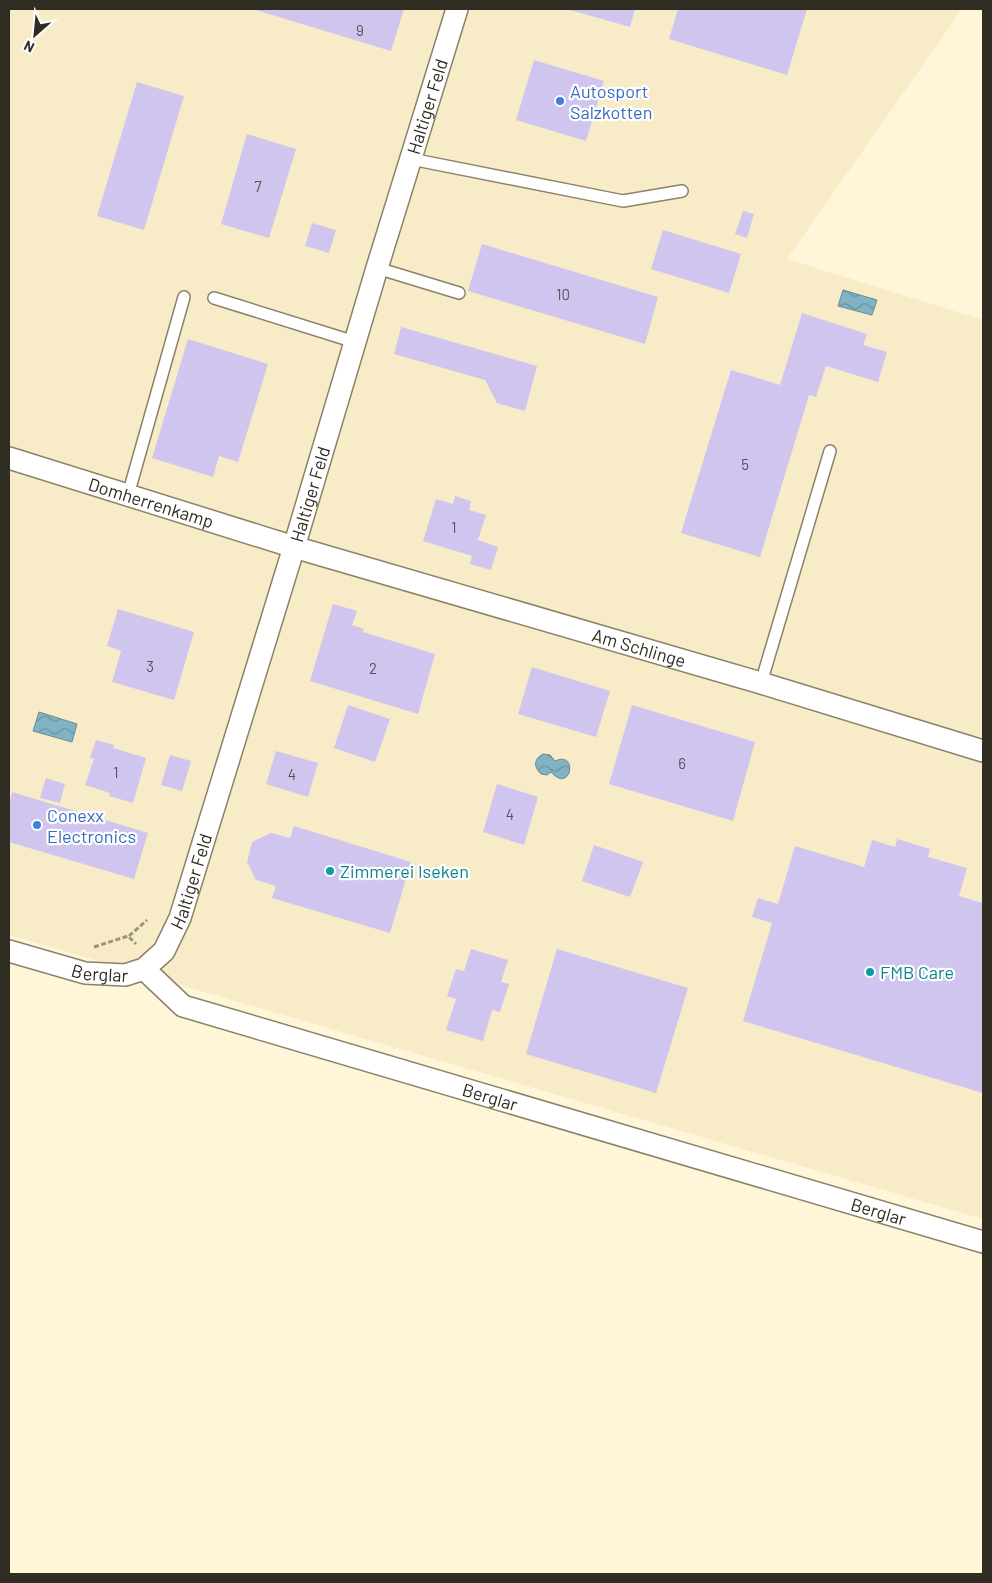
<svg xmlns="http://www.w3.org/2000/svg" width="992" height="1583" font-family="Barlow,sans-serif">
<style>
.built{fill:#f7ecc7}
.water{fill:url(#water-waves);stroke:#688a94}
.building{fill:#d0c5ef}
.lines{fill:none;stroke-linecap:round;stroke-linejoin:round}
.service-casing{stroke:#8b8368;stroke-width:14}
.minor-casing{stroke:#8b8368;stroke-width:24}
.path{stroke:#9b9580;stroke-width:3;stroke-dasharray:5 2.5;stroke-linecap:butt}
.service{stroke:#fff;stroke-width:11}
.minor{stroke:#fff;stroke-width:21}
.shop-dot{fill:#3f7fe0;stroke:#fff;stroke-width:2}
.culture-dot{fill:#0f9aa8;stroke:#fff;stroke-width:2}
.labels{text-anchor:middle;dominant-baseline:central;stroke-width:4.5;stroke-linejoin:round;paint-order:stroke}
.number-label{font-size:15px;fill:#575254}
.shop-label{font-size:18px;fill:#366cbe;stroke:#fff;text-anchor:start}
.street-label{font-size:18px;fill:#2f2c21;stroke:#fff}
.culture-label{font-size:18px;fill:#0d838f;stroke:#fff;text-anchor:start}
</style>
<defs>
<pattern id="water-waves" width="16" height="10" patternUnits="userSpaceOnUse" patternTransform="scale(1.25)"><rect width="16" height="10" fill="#81b3c5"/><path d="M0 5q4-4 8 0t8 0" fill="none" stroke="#6a92a0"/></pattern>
</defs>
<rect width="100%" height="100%" fill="#fff6d9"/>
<polygon class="built" points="9,9 962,9 787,259 983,320 983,1219 9,935"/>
<g class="water">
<polygon points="843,290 877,300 872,315 838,306"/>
<polygon points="39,712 77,724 72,742 33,731"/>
<path d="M543 754 550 755 555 761C579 750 571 795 551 772L547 775 541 774C533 766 534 759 543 754Z"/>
</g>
<g class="building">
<polygon points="252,9 404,9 391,51"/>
<polygon points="567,9 635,9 630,27"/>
<polygon points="678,9 807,9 787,75 669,39"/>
<polygon points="534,60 604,81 586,141 516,120"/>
<polygon points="137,82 184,96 144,230 97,216"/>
<polygon points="247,134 296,149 269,238 221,224"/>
<polygon points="743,211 754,214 747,238 735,234"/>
<polygon points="312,223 336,230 329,253 305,246"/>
<polygon points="663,230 741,254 729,293 651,269"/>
<polygon points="482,244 658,297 645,344 468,291"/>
<polygon points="802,313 867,334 863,345 887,352 878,382 826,366 816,397 809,395 760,557 681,533 731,370 780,385"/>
<polygon points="401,327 537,366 525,411 497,403 485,380 394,354"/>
<polygon points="188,339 268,364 238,462 219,456 213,477 152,458"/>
<polygon points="455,496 471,501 469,510 486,515 478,540 498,547 491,570 470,564 472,556 423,541 436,499 453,504"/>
<polygon points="333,604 357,611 352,625 364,629 363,632 435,654 418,714 310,681"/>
<polygon points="118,609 194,632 174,700 112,682 121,651 107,646"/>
<polygon points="532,667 610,691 596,737 518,714"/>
<polygon points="348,705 390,719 375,762 334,748"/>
<polygon points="632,705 755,742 733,821 609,784"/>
<polygon points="96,740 114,745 113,748 146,758 133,803 109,796 110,793 85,785 94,759 90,758"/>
<polygon points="276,751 318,763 308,797 266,784"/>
<polygon points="170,755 191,761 182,791 161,785"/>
<polygon points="46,778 65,784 60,803 40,798"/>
<polygon points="497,784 538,797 524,845 483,832"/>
<polygon points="12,792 148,833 134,879 9,842 9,805"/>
<polygon points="294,826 411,862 390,933 272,898 276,886 256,880 247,862 252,842 271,833 290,838"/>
<polygon points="897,839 930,849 928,857 967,868 959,896 983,903 983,1093 743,1021 772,923 752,917 758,898 778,904 795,846 864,867 872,840 895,847"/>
<polygon points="594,845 643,862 630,897 582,881"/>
<polygon points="471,949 508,960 501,982 509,984 500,1012 492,1010 483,1041 446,1030 456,999 447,996 456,969 464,971"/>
<polygon points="557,949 688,988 656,1093 526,1054"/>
</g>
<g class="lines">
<g class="service-casing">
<g id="service">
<polyline points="411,159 623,201 682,191"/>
<polyline points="377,268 459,293"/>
<polyline points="214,298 355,342"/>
<polyline points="128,495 184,297"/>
<polyline points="761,683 830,451"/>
</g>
</g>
<g class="minor-casing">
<g id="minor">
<path id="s1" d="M9 458 294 547 761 683 983 751"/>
<path id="s2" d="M9 951 85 973 125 975 144 969 164 951 180 918 294 547 377 268 457 9"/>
<path id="s3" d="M144 969 183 1006 983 1242"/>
</g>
</g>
<g class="path">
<polyline points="129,936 147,920"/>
<polyline points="94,947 128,936 136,944"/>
</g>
<use href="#service" class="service"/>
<use href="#minor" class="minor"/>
</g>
<g class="shop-dot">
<circle cx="560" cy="101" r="5"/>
<circle cx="37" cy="825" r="5"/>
</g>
<g class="culture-dot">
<circle cx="330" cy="871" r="5"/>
<circle cx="870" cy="972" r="5"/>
</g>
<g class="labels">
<g class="number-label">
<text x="360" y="30">9</text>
<text x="258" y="186">7</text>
<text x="563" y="294">10</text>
<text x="745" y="464">5</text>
<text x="454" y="527">1</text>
<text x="150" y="666">3</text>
<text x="373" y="668">2</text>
<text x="682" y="763">6</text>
<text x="116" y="772">1</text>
<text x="292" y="774">4</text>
<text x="510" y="814">4</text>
</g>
<g class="shop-label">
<text x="570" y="91">Autosport<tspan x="570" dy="21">Salzkotten</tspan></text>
<text x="47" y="815">Conexx<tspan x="47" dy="21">Electronics</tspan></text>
</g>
<g class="street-label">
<text stroke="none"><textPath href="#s2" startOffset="1051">Haltiger Feld</textPath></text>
<text stroke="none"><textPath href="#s2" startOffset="646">Haltiger Feld</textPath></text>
<text stroke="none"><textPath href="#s1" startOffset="149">Domherrenkamp</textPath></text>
<text stroke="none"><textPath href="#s1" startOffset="658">Am Schlinge</textPath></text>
<text stroke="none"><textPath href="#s2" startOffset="241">Haltiger Feld</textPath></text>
<text stroke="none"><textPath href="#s2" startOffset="94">Berglar</textPath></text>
<text stroke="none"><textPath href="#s3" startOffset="374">Berglar</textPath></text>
<text stroke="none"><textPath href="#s3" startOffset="779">Berglar</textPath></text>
</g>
<g class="culture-label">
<text x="340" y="871">Zimmerei Iseken</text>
<text x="880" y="972">FMB Care</text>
</g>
</g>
<rect width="992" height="1583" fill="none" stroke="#2f2c21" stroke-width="20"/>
<g transform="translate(35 35) rotate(207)" stroke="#ffffff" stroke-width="4" paint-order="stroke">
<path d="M0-4L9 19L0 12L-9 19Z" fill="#2f2c21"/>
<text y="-8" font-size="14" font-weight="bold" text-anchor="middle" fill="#2f2c21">N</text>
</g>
</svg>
